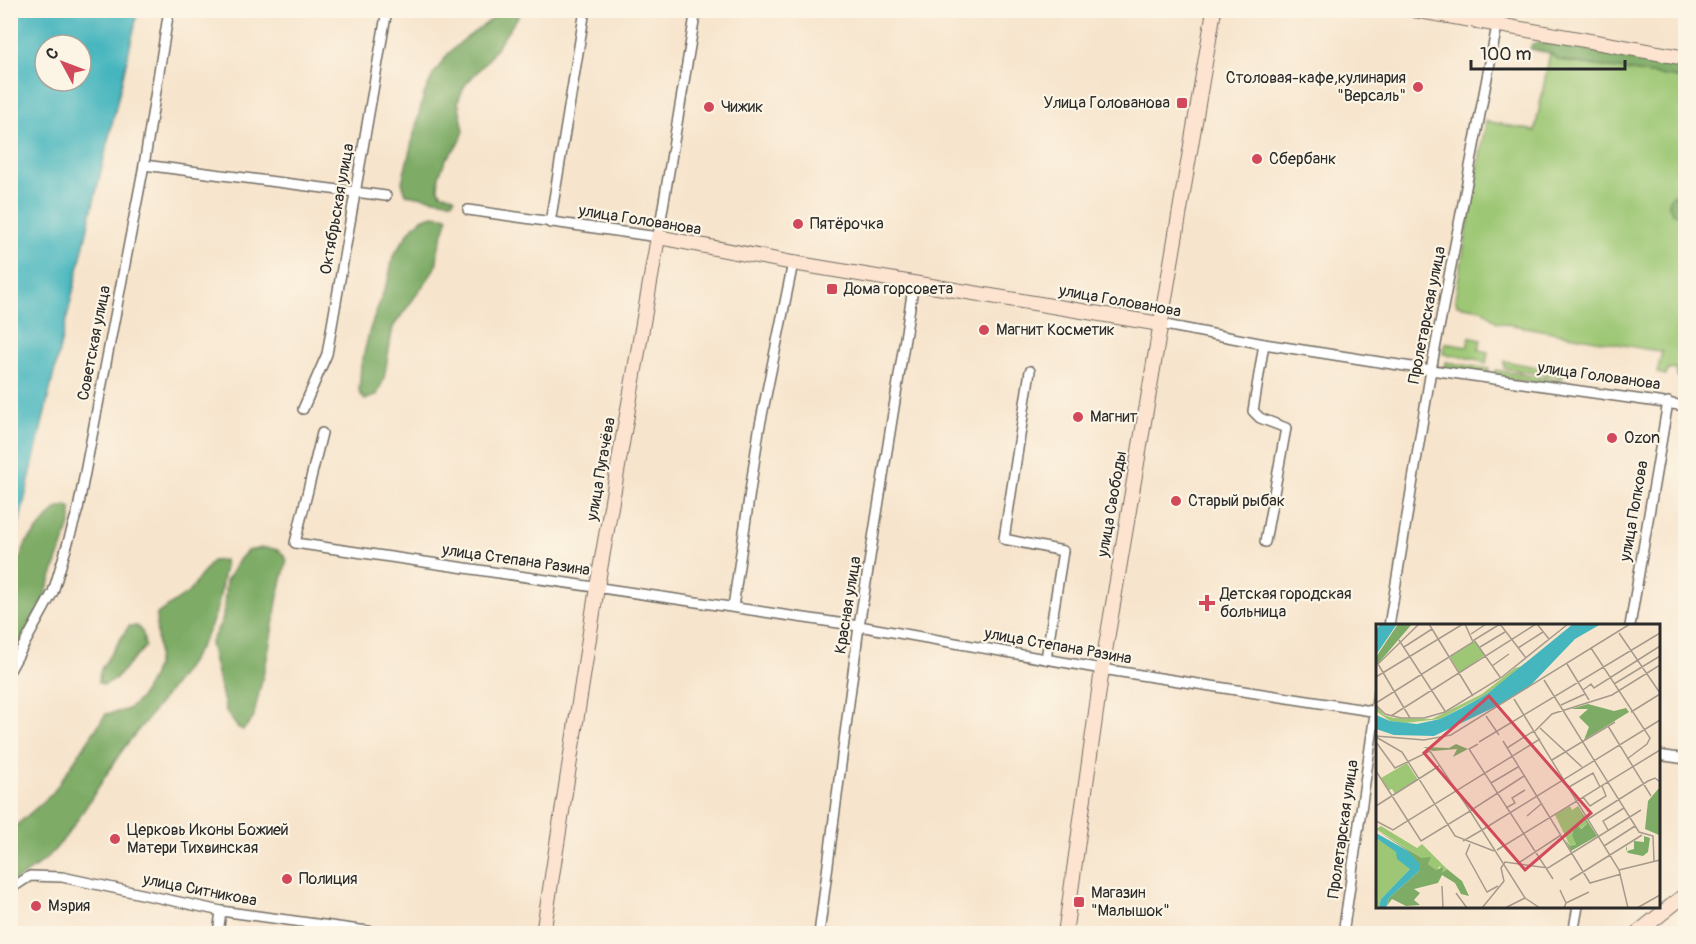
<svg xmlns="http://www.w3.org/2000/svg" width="1696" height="944" font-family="Pangolin,sans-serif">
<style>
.green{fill:#9dc774;stroke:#647950;stroke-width:1.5}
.forest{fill:#7eac66;stroke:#546c48;stroke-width:1.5}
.water{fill:#45b5be;stroke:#387074;stroke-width:1.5;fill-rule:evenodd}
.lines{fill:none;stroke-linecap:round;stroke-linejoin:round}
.street-casing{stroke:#726c63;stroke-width:12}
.secondary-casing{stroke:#726c63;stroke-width:16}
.street{stroke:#fff;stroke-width:9}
.secondary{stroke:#fde4d0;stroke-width:14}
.poi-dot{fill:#d1495b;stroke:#fcf5e5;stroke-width:2}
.labels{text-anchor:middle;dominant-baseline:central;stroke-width:4.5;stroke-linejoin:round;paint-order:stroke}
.poi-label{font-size:16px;fill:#2b2b2b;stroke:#fcf5e5;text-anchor:start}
.street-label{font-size:16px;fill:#2b2b2b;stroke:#fcf5e5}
.inset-road{fill:none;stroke:#a59a8c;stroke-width:1.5}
.view{fill:#d1495b;fill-opacity:0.15;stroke:#d1495b;stroke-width:3}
.inset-edge{fill:none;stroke:#2b2b2b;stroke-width:3}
</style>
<rect width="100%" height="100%" fill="#fcf5e5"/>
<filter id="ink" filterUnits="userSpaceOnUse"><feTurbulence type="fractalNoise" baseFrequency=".0167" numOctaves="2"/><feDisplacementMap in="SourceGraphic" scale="12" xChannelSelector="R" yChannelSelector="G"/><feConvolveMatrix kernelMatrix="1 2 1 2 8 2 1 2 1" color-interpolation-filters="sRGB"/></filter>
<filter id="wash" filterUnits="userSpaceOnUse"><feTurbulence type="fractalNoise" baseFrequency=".008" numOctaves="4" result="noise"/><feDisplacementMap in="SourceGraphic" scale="24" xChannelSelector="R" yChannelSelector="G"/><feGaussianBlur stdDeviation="1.35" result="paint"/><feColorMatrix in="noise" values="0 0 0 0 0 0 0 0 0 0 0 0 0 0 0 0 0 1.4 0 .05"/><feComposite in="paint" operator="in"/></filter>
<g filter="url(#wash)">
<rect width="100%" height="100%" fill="#f7e4cc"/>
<g class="green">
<polygon points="1550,53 1558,60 1685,79 1685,189 1680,189 1673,213 1685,216 1685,378 1677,377 1677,372 1674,368 1668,369 1666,375 1657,373 1662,352 1497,322 1482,309 1457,305 1455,299 1486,121 1535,131"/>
<polygon points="1470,337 1481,340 1479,350 1488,352 1486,364 1475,359 1443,354 1445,343 1467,347"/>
<polygon points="1504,361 1564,372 1563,378 1504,368"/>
<polygon points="1446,362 1489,369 1488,375 1445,368"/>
<polygon points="1495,370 1574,383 1572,388 1494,377"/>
</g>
<g class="forest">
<polygon points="503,11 522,11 488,60 465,85 458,101 464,131 460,142 446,159 439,176 438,189 442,194 450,195 455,198 452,202 406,194 402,182 424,94 433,75 448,54 462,41"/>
<polygon points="1540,42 1685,67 1685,79 1558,60 1550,53 1530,49 1532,44"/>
<polygon points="1680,189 1685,189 1685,216 1673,213 1669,206 1669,199"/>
<polygon points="433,215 448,217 438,250 437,263 430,276 393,327 384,378 377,395 365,400 359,392 361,365 370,329 389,277 393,256 411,229 422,219"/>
<polygon points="66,506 71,508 71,522 43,601 11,660 11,581 26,543 56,509"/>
<path d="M262 548C275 548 281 549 287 560L278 596 268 654 253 719 243 730 237 727 226 711 210 644 223 618 226 581 239 560 247 551Z"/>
<path d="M224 560 225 567C221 582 221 598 216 612 202 657 153 710 124 748 98 784 79 825 48 857 38 867 23 875 11 883V830L52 794 106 714C113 712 122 712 128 709 144 700 158 669 158 652 158 639 155 627 157 614L188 593 212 561Z"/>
<polygon points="129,626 137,626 143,633 145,647 115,679 104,685 98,682 101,669"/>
</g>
<path class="water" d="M11 10 137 11 135 25 11 558ZM45 45H81V81H45Z"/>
</g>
<g filter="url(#ink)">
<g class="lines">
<g class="street-casing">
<g id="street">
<polyline points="144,165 386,196"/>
<polyline points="468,210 658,237 696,10"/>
<polyline points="550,223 585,10"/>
<polyline points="1160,324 1264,344 1431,370 1686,406"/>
<polyline points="1264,344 1253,411 1260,418 1286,428 1265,542"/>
<polyline points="1030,371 1004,539 1063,551 1046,659"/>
<polyline points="303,409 327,354 387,10"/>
<polyline points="322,433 295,543 859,626 1102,669 1378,712"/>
<polyline points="733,607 759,430 793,263"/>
<polyline points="1389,626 1431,370 1500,10"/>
<polyline points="1630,626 1668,402"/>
<polyline points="10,670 53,592 78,509 144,165 169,10"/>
<polyline points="1658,755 1686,759"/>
<polyline points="10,889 30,876 62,877 221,911 389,934"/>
<polyline points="218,934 221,911"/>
<polyline points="819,934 859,626 914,282"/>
<polyline points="1343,934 1378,693"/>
<polyline points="1573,934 1578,906"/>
</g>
</g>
<g class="secondary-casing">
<g id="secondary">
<polyline points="1414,10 1686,58"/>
<polyline points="543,934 597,587 658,237 793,263 1160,324"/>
<polyline points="1065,934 1102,669 1214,10"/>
<polyline points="1636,934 1686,894"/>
</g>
</g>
<use href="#street" class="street"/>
<use href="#secondary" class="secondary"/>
</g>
</g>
<g class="poi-dot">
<circle cx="1418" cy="87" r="6"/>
<rect x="1176" y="97" width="12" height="12" rx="3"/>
<circle cx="709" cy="107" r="6"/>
<circle cx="1257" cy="159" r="6"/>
<circle cx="798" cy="224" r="6"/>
<rect x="826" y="283" width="12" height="12" rx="3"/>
<circle cx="984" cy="330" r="6"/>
<circle cx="1078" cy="417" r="6"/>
<circle cx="1612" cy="438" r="6"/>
<circle cx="1176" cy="501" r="6"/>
<path d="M1204 594h6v6h6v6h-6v6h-6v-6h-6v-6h6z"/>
<circle cx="115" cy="839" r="6"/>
<circle cx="287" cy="879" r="6"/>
<rect x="1073" y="896" width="12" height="12" rx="3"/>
<circle cx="36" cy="906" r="6"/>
</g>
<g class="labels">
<g class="poi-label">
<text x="1406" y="78" text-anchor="end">Столовая-кафе,кулинария<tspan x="1406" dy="18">"Версаль"</tspan></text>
<text x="1170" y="103" text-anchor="end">Улица Голованова</text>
<text x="721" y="107">Чижик</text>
<text x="1269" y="159">Сбербанк</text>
<text x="810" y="224">Пятёрочка</text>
<text x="844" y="289">Дома горсовета</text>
<text x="996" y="330">Магнит Косметик</text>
<text x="1090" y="417">Магнит</text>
<text x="1624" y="438">Ozon</text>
<text x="1188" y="501">Старый рыбак</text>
<text x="1220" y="594">Детская городская<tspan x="1220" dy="18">больница</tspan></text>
<text x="127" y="830">Церковь Иконы Божией<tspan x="127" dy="18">Матери Тихвинская</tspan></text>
<text x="299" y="879">Полиция</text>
<text x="1091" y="893">Магазин<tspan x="1091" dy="18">"Малышок"</tspan></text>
<text x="48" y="906">Мэрия</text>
</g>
<g class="street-label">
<text transform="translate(337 209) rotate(-80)">Октябрьская улица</text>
<text transform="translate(640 220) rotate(9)">улица Голованова</text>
<text transform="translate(1120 301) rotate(10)">улица Голованова</text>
<text transform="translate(1427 315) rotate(-79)">Пролетарская улица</text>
<text transform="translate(94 343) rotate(-79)">Советская улица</text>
<text transform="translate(1599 376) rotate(8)">улица Голованова</text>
<text transform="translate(601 469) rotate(-80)">улица Пугачёва</text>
<text transform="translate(1112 504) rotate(-80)">улица Свободы</text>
<text transform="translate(1634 511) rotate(-80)">улица Попкова</text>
<text transform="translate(516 560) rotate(8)">улица Степана Разина</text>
<text transform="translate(848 605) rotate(-81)">Красная улица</text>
<text transform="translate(1058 646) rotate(10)">улица Степана Разина</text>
<text transform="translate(1343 829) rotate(-82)">Пролетарская улица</text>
<text transform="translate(200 890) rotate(11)">улица Ситникова</text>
</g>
</g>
<g transform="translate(1376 624)">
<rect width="284" height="284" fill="#f7e4cc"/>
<path d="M99 17 109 31 84 49 74 33ZM147 42 111 70 64 95 29 99 14 97 0 87V81L8 91 18 94 56 95 106 70 139 44ZM31 139 42 156 19 170 16 165 13 166 5 154ZM194 182 196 186 202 182 211 200 204 205 199 200 196 211 201 219 194 222 179 191ZM5 202 41 224 46 220 71 245 66 250 64 242 60 247 52 240 53 234H46L0 205ZM0 214 21 228 34 245 5 275 3 284 0 283Z" fill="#9dc774"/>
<path d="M22 0H36L0 42V33ZM212 80 238 87 250 84 253 88 208 116 213 103 203 93 212 85H195ZM80 120 92 125 77 133 81 125 57 127 47 123 73 124ZM283 164V211L269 205 272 177ZM201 181 221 212 195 227 188 214 194 222 200 220 196 211 199 200 205 205 211 200ZM0 206 46 234 55 233 52 240 60 246 67 243 66 249 71 245 86 257 93 272 85 270 79 259 66 251 62 259 38 265 44 269 38 276 44 281 30 282 16 275 10 283 13 274 43 247 32 227ZM268 212 274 214 272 228 267 232 252 229 250 225 251 221V227L258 225V217L268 218Z" fill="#7eac66"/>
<path d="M4 0H21L0 31V7ZM197 0H225L199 15 153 63 119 83 58 112 18 111 0 105V91L14 97 41 100 64 95 86 84 111 70ZM0 209 32 227 43 239V247L13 274 10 283H3L5 275 34 245 21 235 20 228 0 214Z" fill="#45b5be"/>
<path class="inset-road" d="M53 0 97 72M124 0 150 34M161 0 173 15M243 9 284 69M95 10 110 0M23 16 69 87M28 23 56 5M104 23 129 8M142 24 167 8M215 24 274 114 271 120 251 135M191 40 213 76M116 42 133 30M0 53 87 0M124 53 98 16 124 0M168 56 263 208 277 212 278 237M238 60 284 32M207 66 215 60 218 64 284 22M138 75 243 246 252 284M0 79 97 18 89 0M0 81 9 90 25 94H48L69 88 126 53 192 0M185 81 209 70M255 88 284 70M15 92 160 0M110 92 123 111M34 94 2 40 43 0M232 102 275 172M164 104 206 143M159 107 176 90 236 71 284 41M0 112 48 116 75 111 254 0M0 113 26 128 79 212 118 227M127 117 214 259 245 250M0 118 19 144 54 127 94 187 148 152M103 118 284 9M102 120 93 125 177 255M131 124 156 108 160 109M176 136 239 98M0 147 45 217 94 187 149 274 164 284M115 159 142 143M193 163 217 149 224 163M207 173 214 182 230 172 226 162M0 182 63 142M130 184 139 179 136 174 149 166M151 192 165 180M212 195 272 157 279 154 284 158M0 197 17 206 164 115M106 206 284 96M232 206 227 197 248 184M87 217 106 206M94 220 90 230 111 268 122 262M228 222 259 202M121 226 284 126M141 240 185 211M243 246 284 236M194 256 266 211M66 262 67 284M184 266 190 279 188 284M80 269 91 284M190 279 213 268M106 284 128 257 125 244 129 238 172 244 265 186M129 284 149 274M261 284 284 271"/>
<path class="view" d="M113 72 215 189 149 246 48 129Z"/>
<rect width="284" height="284" class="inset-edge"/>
</g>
<rect width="1696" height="944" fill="none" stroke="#fcf5e5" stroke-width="36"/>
<g transform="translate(63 63) rotate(311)"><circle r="28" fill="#fcf5e5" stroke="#a8a49b" stroke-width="1.5"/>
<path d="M0-4.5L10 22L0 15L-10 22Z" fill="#d1495b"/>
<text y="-9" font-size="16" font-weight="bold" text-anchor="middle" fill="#2b2b2b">С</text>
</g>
<path d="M1471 60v9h154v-9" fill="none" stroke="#2b2b2b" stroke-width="3"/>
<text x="1480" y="60" font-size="18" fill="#2b2b2b" stroke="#fcf5e5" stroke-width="4.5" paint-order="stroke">100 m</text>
</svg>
